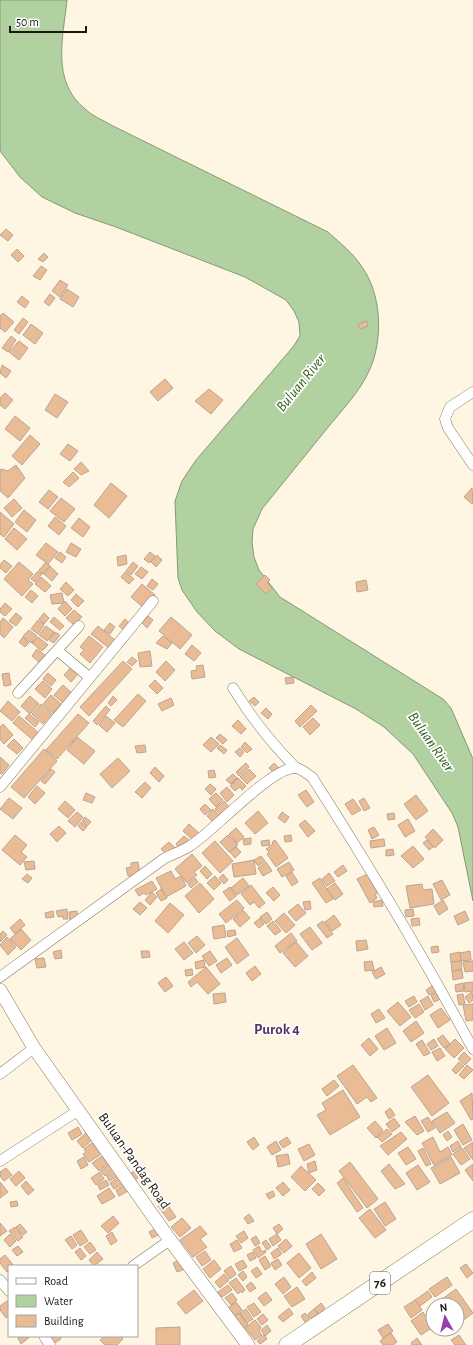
<svg xmlns="http://www.w3.org/2000/svg" width="473" height="1345" font-family="'Alegreya Sans',sans-serif">
<style>
.water{fill:#b1d1a1;stroke:#849a76}
.building{fill:#eabc96;stroke:#b9a595}
.lines{fill:none;stroke-linecap:round;stroke-linejoin:round}
.minor-casing{stroke:#827864;stroke-width:11}
.secondary-casing{stroke:#827864;stroke-width:14}
.trunk-casing{stroke:#827864;stroke-width:17}
.minor{stroke:#fff;stroke-width:10}
.secondary{stroke:#fff;stroke-width:13}
.trunk{stroke:#fff;stroke-width:16}
.labels{text-anchor:middle;dominant-baseline:central;stroke-width:3.5;stroke-linejoin:round;paint-order:stroke}
.shield{fill:#fff;stroke:#605d58;stroke-width:1}
.shield-label{font-size:13px;font-weight:bold;fill:#1c1810}
.street-label{font-size:14px;fill:#1c1810;stroke:#fff}
.water-label{font-size:15px;font-style:italic;fill:#345c1b;stroke:#fff}
.neighbourhood-label{font-size:15px;font-weight:bold;fill:#5e3267;stroke:#fff}
</style>
<rect width="100%" height="100%" fill="#fef5e3"/>
<path class="water" d="M0 0H67C63 38 51 81 85 109 92 116 103 120 111 125L328 232C340 243 353 253 362 267 382 295 383 339 370 369 360 392 341 411 325 431 304 457 283 483 262 509L253 529 252 542 254 557 259 570 280 597 427 689 443 699 451 708 473 759V901L458 827 452 813 413 754 384 727 356 709 239 649 215 631 197 612 182 590 178 578 175 501 182 481 196 460 293 347 300 336 299 322 294 311 286 300 245 277 116 227 75 213 42 197 20 177 0 151Z"/>
<g class="building">
<polygon points="6,229 13,235 8,241 0,235"/>
<polygon points="17,249 24,256 18,262 11,255"/>
<polygon points="44,253 48,257 43,262 38,259"/>
<polygon points="41,266 47,270 40,280 33,276"/>
<polygon points="60,280 68,285 60,297 52,291"/>
<polygon points="67,289 79,297 73,307 60,299"/>
<polygon points="50,294 55,298 49,306 44,302"/>
<polygon points="22,296 29,302 25,308 17,302"/>
<polygon points="3,313 14,322 5,332 0,328 0,316"/>
<polygon points="23,318 28,322 19,334 14,330"/>
<polygon points="367,321 368,326 360,329 358,324"/>
<polygon points="31,324 43,333 35,344 23,335"/>
<polygon points="11,336 16,340 8,352 2,348"/>
<polygon points="19,341 28,348 19,360 9,352"/>
<polygon points="2,365 11,371 6,378 0,373"/>
<polygon points="165,379 173,388 158,401 150,392"/>
<polygon points="209,389 223,400 211,414 195,401"/>
<polygon points="5,393 13,400 5,409 0,405 0,398"/>
<polygon points="55,394 68,402 57,418 45,410"/>
<polygon points="15,416 30,428 20,441 5,429"/>
<polygon points="30,435 40,444 22,465 12,456"/>
<polygon points="68,444 78,451 70,461 60,454"/>
<polygon points="81,462 89,471 81,475 74,469"/>
<polygon points="16,465 25,478 8,498 0,491 0,471 1,469 8,471"/>
<polygon points="73,472 79,478 69,487 63,482"/>
<polygon points="111,483 127,496 109,518 94,505"/>
<polygon points="472,488 473,503 472,504 464,497"/>
<polygon points="49,490 58,497 48,509 39,502"/>
<polygon points="61,498 75,509 64,522 50,511"/>
<polygon points="14,499 22,508 12,517 4,508"/>
<polygon points="24,510 36,520 27,532 15,522"/>
<polygon points="0,512 14,524 4,537 0,534"/>
<polygon points="55,517 66,526 59,535 48,526"/>
<polygon points="79,518 90,527 83,537 71,528"/>
<polygon points="14,528 27,539 17,550 5,539"/>
<polygon points="46,543 58,552 48,564 36,555"/>
<polygon points="71,543 81,549 76,557 66,552"/>
<polygon points="60,552 66,557 62,563 55,558"/>
<polygon points="150,552 155,556 149,563 144,559"/>
<polygon points="126,555 127,564 118,566 117,557"/>
<polygon points="157,555 162,560 156,567 151,562"/>
<polygon points="4,560 12,566 6,573 0,568 0,565"/>
<polygon points="19,562 33,574 28,580 33,584 22,596 4,579"/>
<polygon points="46,562 50,566 43,574 39,570"/>
<polygon points="133,562 138,566 131,575 126,571"/>
<polygon points="50,566 58,574 52,581 44,574"/>
<polygon points="141,567 148,572 142,579 135,574"/>
<polygon points="38,571 42,574 35,582 31,579"/>
<polygon points="125,572 134,579 129,584 121,577"/>
<polygon points="265,575 270,580 267,583 272,588 266,594 256,584"/>
<polygon points="41,577 51,586 45,592 35,584"/>
<polygon points="152,579 158,584 153,590 147,586"/>
<polygon points="366,580 368,590 357,592 356,582"/>
<polygon points="66,582 74,590 68,596 60,589"/>
<polygon points="142,584 155,595 144,608 131,597"/>
<polygon points="31,590 38,596 32,603 25,597"/>
<polygon points="62,593 64,603 52,604 50,595"/>
<polygon points="76,594 84,601 78,607 71,600"/>
<polygon points="65,601 72,609 65,616 58,609"/>
<polygon points="5,603 12,609 5,616 0,612 0,609"/>
<polygon points="74,610 82,617 74,625 66,618"/>
<polygon points="16,613 22,618 16,626 9,621"/>
<polygon points="44,613 49,618 44,624 39,619"/>
<polygon points="148,616 153,620 147,628 142,623"/>
<polygon points="54,617 64,626 60,630 50,622"/>
<polygon points="171,617 192,635 180,649 159,631"/>
<polygon points="3,618 13,627 4,638 0,634 0,622"/>
<polygon points="125,619 131,625 126,632 119,626"/>
<polygon points="38,620 44,625 38,634 31,629"/>
<polygon points="110,623 115,627 110,634 104,630"/>
<polygon points="46,626 54,632 47,641 39,635"/>
<polygon points="98,626 115,640 109,648 91,634"/>
<polygon points="29,630 37,636 31,643 23,636"/>
<polygon points="55,632 60,635 54,643 49,640"/>
<polygon points="89,636 103,647 90,663 80,654 84,650 80,647"/>
<polygon points="163,636 172,643 167,649 156,643"/>
<polygon points="23,637 29,643 25,647 19,642"/>
<polygon points="38,637 48,645 42,651 32,643"/>
<polygon points="192,645 201,653 194,661 185,654"/>
<polygon points="37,649 46,656 40,663 32,656"/>
<polygon points="150,651 152,666 140,667 138,653"/>
<polygon points="132,657 137,661 132,666 127,662"/>
<polygon points="123,661 132,669 89,716 80,707"/>
<polygon points="166,661 175,670 165,681 156,672"/>
<polygon points="203,665 205,677 192,679 191,671 197,670 196,666"/>
<polygon points="72,666 79,673 71,682 64,675"/>
<polygon points="9,673 11,685 4,686 2,674"/>
<polygon points="48,673 56,680 51,686 43,679"/>
<polygon points="293,677 294,683 286,684 285,678"/>
<polygon points="155,680 163,688 157,694 149,686"/>
<polygon points="43,681 52,689 45,698 35,689"/>
<polygon points="63,685 73,694 64,704 54,695"/>
<polygon points="138,694 146,701 123,727 114,720"/>
<polygon points="51,695 61,704 53,713 43,704"/>
<polygon points="30,696 39,704 30,714 21,706"/>
<polygon points="113,696 117,700 111,706 108,703"/>
<polygon points="254,697 259,702 255,706 249,701"/>
<polygon points="171,698 174,705 162,711 158,704"/>
<polygon points="8,701 20,712 12,721 0,711"/>
<polygon points="41,704 52,714 43,724 32,714"/>
<polygon points="311,705 317,711 300,727 295,721"/>
<polygon points="106,706 110,710 97,725 93,721"/>
<polygon points="266,708 272,714 268,719 261,713"/>
<polygon points="29,714 39,722 35,727 25,718"/>
<polygon points="78,714 89,723 57,759 46,750"/>
<polygon points="19,716 40,734 34,741 13,723"/>
<polygon points="106,716 115,723 107,732 99,725"/>
<polygon points="313,718 320,725 310,735 303,727"/>
<polygon points="238,720 246,729 241,734 232,726"/>
<polygon points="3,724 13,735 4,744 0,739 0,727"/>
<polygon points="220,734 227,740 223,744 216,738"/>
<polygon points="77,737 95,751 84,764 67,750"/>
<polygon points="211,737 219,744 211,752 203,745"/>
<polygon points="14,739 23,748 17,754 7,746"/>
<polygon points="245,742 252,749 247,753 241,747"/>
<polygon points="145,745 146,752 137,753 135,746"/>
<polygon points="220,745 227,750 224,754 217,748"/>
<polygon points="240,748 244,752 240,757 235,752"/>
<polygon points="44,749 57,761 24,798 11,787"/>
<polygon points="0,757 9,765 2,774 0,773"/>
<polygon points="118,758 130,771 112,788 100,774"/>
<polygon points="246,763 249,767 239,776 236,772"/>
<polygon points="274,763 280,769 275,774 269,768"/>
<polygon points="155,767 164,776 159,782 150,773"/>
<polygon points="51,769 55,772 45,784 41,781"/>
<polygon points="249,769 256,776 247,784 240,777"/>
<polygon points="214,770 216,777 209,778 208,771"/>
<polygon points="233,774 237,778 231,784 226,780"/>
<polygon points="238,778 246,786 242,790 240,787 235,791 230,786"/>
<polygon points="145,782 151,788 142,798 135,792"/>
<polygon points="210,784 216,789 211,795 205,789"/>
<polygon points="37,786 45,793 35,804 28,797"/>
<polygon points="227,787 234,795 227,802 220,793"/>
<polygon points="306,790 314,802 307,807 298,795"/>
<polygon points="86,793 95,797 92,803 83,800"/>
<polygon points="216,793 223,800 216,807 209,799"/>
<polygon points="416,795 428,811 416,820 404,804"/>
<polygon points="9,798 22,808 13,819 0,809"/>
<polygon points="364,798 370,808 364,811 359,801"/>
<polygon points="353,799 361,810 352,815 345,804"/>
<polygon points="65,801 75,810 68,818 58,809"/>
<polygon points="224,801 230,808 222,816 215,809"/>
<polygon points="205,804 211,810 205,815 200,809"/>
<polygon points="213,809 219,815 213,822 207,816"/>
<polygon points="258,811 268,823 255,834 245,823"/>
<polygon points="77,812 83,817 75,827 68,821"/>
<polygon points="282,812 289,817 285,823 278,818"/>
<polygon points="394,813 395,819 388,820 387,814"/>
<polygon points="85,817 91,822 87,826 82,821"/>
<polygon points="408,819 415,831 405,837 398,825"/>
<polygon points="305,820 315,831 308,837 299,825"/>
<polygon points="81,822 87,827 83,831 78,826"/>
<polygon points="189,824 200,834 194,841 183,831"/>
<polygon points="59,826 66,833 57,842 50,834"/>
<polygon points="374,827 379,835 372,839 368,830"/>
<polygon points="236,828 244,837 237,843 229,834"/>
<polygon points="433,829 443,840 435,848 425,837"/>
<polygon points="15,835 27,845 21,852 27,857 20,865 2,850"/>
<polygon points="228,835 238,845 229,852 220,842"/>
<polygon points="291,835 292,841 285,842 284,836"/>
<polygon points="184,836 190,841 181,850 176,844"/>
<polygon points="251,838 251,844 244,845 243,839"/>
<polygon points="384,839 385,846 371,848 370,841"/>
<polygon points="269,840 270,845 262,846 261,841"/>
<polygon points="275,840 288,858 276,867 267,854 269,852 266,849 273,844 272,842"/>
<polygon points="427,840 433,847 429,850 423,843"/>
<polygon points="215,841 233,861 220,873 202,853"/>
<polygon points="169,842 176,849 168,856 161,849"/>
<polygon points="413,846 424,859 413,868 401,856"/>
<polygon points="236,847 241,852 235,858 230,852"/>
<polygon points="393,849 394,855 386,856 386,850"/>
<polygon points="192,854 202,866 194,872 197,875 187,883 175,869"/>
<polygon points="261,856 265,861 258,866 254,860"/>
<polygon points="254,860 256,874 234,877 232,864"/>
<polygon points="34,861 35,869 26,870 24,862"/>
<polygon points="138,862 140,874 128,876 126,868 131,867 131,863"/>
<polygon points="266,862 272,871 263,876 258,868"/>
<polygon points="289,862 294,870 282,877 277,869"/>
<polygon points="343,865 347,871 338,877 334,872"/>
<polygon points="205,866 212,874 207,879 200,871"/>
<polygon points="171,871 175,879 181,876 186,886 166,897 156,878"/>
<polygon points="292,872 298,882 292,886 286,876"/>
<polygon points="329,873 335,881 327,886 322,879"/>
<polygon points="369,873 379,892 375,894 377,898 370,903 357,879"/>
<polygon points="27,874 32,878 28,883 22,879"/>
<polygon points="223,874 228,880 224,884 219,878"/>
<polygon points="215,876 221,883 214,890 207,883"/>
<polygon points="195,878 198,882 191,888 188,884"/>
<polygon points="243,878 249,886 237,895 231,888"/>
<polygon points="320,878 333,899 326,903 312,883"/>
<polygon points="442,880 450,895 441,900 433,884"/>
<polygon points="152,881 157,889 146,895 144,893 139,896 135,890"/>
<polygon points="200,883 214,899 199,913 185,896"/>
<polygon points="335,883 343,894 335,900 327,889"/>
<polygon points="422,884 423,890 432,889 434,904 410,908 406,886"/>
<polygon points="251,885 265,903 259,908 254,902 250,905 241,894"/>
<polygon points="230,887 236,896 230,901 223,892"/>
<polygon points="273,887 280,895 274,901 266,893"/>
<polygon points="161,889 167,898 161,901 156,893"/>
<polygon points="152,892 157,897 150,905 145,900"/>
<polygon points="237,900 244,908 226,923 219,914"/>
<polygon points="382,900 383,906 374,907 373,902"/>
<polygon points="443,900 448,909 439,915 434,906"/>
<polygon points="310,901 311,909 305,910 303,902"/>
<polygon points="140,902 147,908 140,915 133,909"/>
<polygon points="170,903 184,915 168,933 155,921"/>
<polygon points="298,904 306,913 296,921 288,912"/>
<polygon points="67,909 68,919 63,919 63,916 58,917 56,911"/>
<polygon points="413,909 414,916 406,917 405,910"/>
<polygon points="243,910 250,918 240,927 233,919"/>
<polygon points="53,911 54,917 46,918 45,913"/>
<polygon points="77,911 78,919 70,920 69,912"/>
<polygon points="465,911 469,920 458,925 454,916"/>
<polygon points="267,912 272,919 266,924 260,917"/>
<polygon points="284,913 295,925 286,933 275,921"/>
<polygon points="334,915 341,925 332,931 325,922"/>
<polygon points="260,918 264,924 259,928 254,923"/>
<polygon points="419,918 420,925 412,926 411,919"/>
<polygon points="20,919 25,925 15,934 10,928"/>
<polygon points="273,921 281,931 275,935 267,926"/>
<polygon points="323,921 333,934 327,938 317,925"/>
<polygon points="224,925 226,937 214,939 212,927"/>
<polygon points="310,927 322,943 312,950 300,934"/>
<polygon points="21,929 31,940 21,950 10,939"/>
<polygon points="235,930 236,935 228,937 227,931"/>
<polygon points="3,931 7,935 0,942 0,934"/>
<polygon points="291,933 297,941 280,953 275,946"/>
<polygon points="197,936 205,945 196,953 188,943"/>
<polygon points="7,937 16,947 8,955 0,945"/>
<polygon points="237,938 249,955 237,964 225,947"/>
<polygon points="366,940 368,949 357,951 356,941"/>
<polygon points="184,942 193,953 184,960 175,949"/>
<polygon points="296,942 308,956 295,967 283,953"/>
<polygon points="438,946 439,952 432,953 431,947"/>
<polygon points="61,950 62,958 55,959 53,952"/>
<polygon points="141,951 149,951 150,957 142,958"/>
<polygon points="210,951 217,961 209,966 202,956"/>
<polygon points="470,951 471,960 461,961 460,953"/>
<polygon points="460,952 461,961 451,962 450,954"/>
<polygon points="44,958 46,967 37,968 35,959"/>
<polygon points="227,958 232,965 221,973 216,965"/>
<polygon points="204,960 205,967 196,969 195,962"/>
<polygon points="372,961 374,970 365,971 364,962"/>
<polygon points="461,961 462,969 452,971 451,962"/>
<polygon points="473,961 473,971 465,972 463,962"/>
<polygon points="255,966 261,974 252,981 246,973"/>
<polygon points="206,967 220,984 208,994 197,982 191,987 188,982"/>
<polygon points="381,967 385,974 376,979 372,972"/>
<polygon points="192,969 193,975 186,976 185,970"/>
<polygon points="462,970 463,978 453,980 452,971"/>
<polygon points="166,977 173,986 165,992 158,983"/>
<polygon points="473,982 473,991 465,992 464,983"/>
<polygon points="463,983 464,991 456,992 455,985"/>
<polygon points="432,986 436,991 429,995 426,990"/>
<polygon points="440,991 443,998 434,1002 431,995"/>
<polygon points="472,992 473,1000 469,1003 465,997"/>
<polygon points="225,993 226,1002 214,1004 213,994"/>
<polygon points="463,994 465,1004 459,1005 457,995"/>
<polygon points="414,996 417,1002 409,1007 405,1001"/>
<polygon points="428,996 433,1005 425,1010 420,1001"/>
<polygon points="398,1002 411,1017 400,1026 387,1011"/>
<polygon points="419,1004 424,1012 415,1018 409,1010"/>
<polygon points="473,1004 473,1020 466,1021 463,1005"/>
<polygon points="441,1008 450,1020 438,1028 430,1015"/>
<polygon points="379,1009 385,1018 376,1023 371,1014"/>
<polygon points="416,1021 424,1033 411,1042 403,1031"/>
<polygon points="387,1028 396,1043 384,1050 375,1036"/>
<polygon points="443,1035 450,1044 444,1048 437,1039"/>
<polygon points="369,1038 378,1049 370,1056 361,1045"/>
<polygon points="434,1039 438,1046 431,1050 427,1044"/>
<polygon points="455,1039 464,1048 454,1058 445,1049"/>
<polygon points="422,1040 430,1053 424,1056 416,1044"/>
<polygon points="440,1048 445,1056 437,1061 432,1052"/>
<polygon points="464,1052 471,1059 465,1065 458,1059"/>
<polygon points="459,1062 464,1066 456,1074 452,1070"/>
<polygon points="353,1065 377,1098 371,1102 367,1097 357,1104 337,1076"/>
<polygon points="467,1065 473,1070 464,1079 459,1075"/>
<polygon points="428,1075 449,1103 432,1116 411,1087"/>
<polygon points="334,1080 339,1086 327,1096 322,1089"/>
<polygon points="343,1090 360,1117 330,1135 317,1115 326,1110 322,1103"/>
<polygon points="472,1093 473,1119 471,1120 460,1101"/>
<polygon points="390,1108 395,1115 389,1119 385,1112"/>
<polygon points="447,1112 455,1123 440,1133 432,1121"/>
<polygon points="415,1116 424,1131 417,1135 405,1122"/>
<polygon points="428,1117 435,1128 428,1132 421,1121"/>
<polygon points="394,1118 400,1126 392,1132 386,1124"/>
<polygon points="375,1121 383,1130 376,1138 367,1128"/>
<polygon points="463,1124 472,1140 463,1145 454,1130"/>
<polygon points="78,1127 82,1134 72,1140 68,1133"/>
<polygon points="387,1129 392,1134 382,1142 377,1137"/>
<polygon points="448,1131 452,1137 447,1141 443,1135"/>
<polygon points="87,1132 93,1139 83,1148 77,1141"/>
<polygon points="401,1132 407,1139 388,1155 380,1146"/>
<polygon points="254,1137 259,1145 253,1150 247,1142"/>
<polygon points="287,1137 291,1143 283,1148 279,1142"/>
<polygon points="433,1137 440,1152 448,1147 452,1155 434,1165 422,1143"/>
<polygon points="276,1141 281,1150 272,1155 267,1147"/>
<polygon points="458,1141 461,1147 453,1152 450,1146"/>
<polygon points="473,1142 473,1160 464,1148"/>
<polygon points="92,1143 100,1155 89,1162 83,1154 86,1152 84,1149"/>
<polygon points="309,1144 315,1155 304,1161 298,1149"/>
<polygon points="408,1147 416,1159 406,1165 398,1153"/>
<polygon points="423,1148 431,1164 426,1166 418,1151"/>
<polygon points="462,1148 470,1159 461,1165 453,1154"/>
<polygon points="288,1154 290,1164 278,1167 276,1156"/>
<polygon points="102,1156 108,1164 99,1171 92,1163"/>
<polygon points="84,1157 88,1165 81,1169 77,1161"/>
<polygon points="451,1157 460,1173 440,1184 431,1168"/>
<polygon points="315,1161 317,1170 309,1173 307,1164"/>
<polygon points="350,1162 378,1199 367,1208 339,1171"/>
<polygon points="110,1164 114,1170 105,1176 101,1171"/>
<polygon points="389,1164 405,1184 395,1189 381,1171"/>
<polygon points="473,1164 473,1181 465,1170"/>
<polygon points="418,1165 430,1182 417,1190 406,1173"/>
<polygon points="301,1166 316,1180 305,1191 291,1177"/>
<polygon points="6,1168 12,1175 4,1181 0,1176 0,1172"/>
<polygon points="137,1169 141,1176 135,1180 131,1173"/>
<polygon points="19,1171 25,1178 16,1186 10,1179"/>
<polygon points="100,1172 104,1179 96,1185 91,1178"/>
<polygon points="115,1172 118,1176 109,1181 107,1176"/>
<polygon points="120,1176 125,1183 114,1189 110,1183"/>
<polygon points="343,1178 363,1208 357,1212 337,1183"/>
<polygon points="106,1180 109,1185 100,1190 98,1185"/>
<polygon points="26,1181 34,1190 28,1195 21,1186"/>
<polygon points="0,1182 8,1192 0,1198"/>
<polygon points="283,1182 290,1190 283,1196 276,1188"/>
<polygon points="318,1183 325,1190 319,1196 312,1189"/>
<polygon points="125,1185 128,1191 119,1196 116,1190"/>
<polygon points="109,1188 115,1197 102,1204 97,1196"/>
<polygon points="273,1191 275,1196 269,1199 266,1194"/>
<polygon points="17,1201 18,1206 11,1207 10,1202"/>
<polygon points="165,1201 176,1217 169,1221 158,1206"/>
<polygon points="385,1202 396,1219 385,1226 374,1209"/>
<polygon points="370,1209 386,1230 375,1238 359,1218"/>
<polygon points="249,1214 254,1221 248,1224 244,1218"/>
<polygon points="113,1216 119,1223 108,1233 101,1226"/>
<polygon points="182,1218 191,1228 180,1237 171,1227"/>
<polygon points="0,1223 7,1231 0,1236"/>
<polygon points="20,1224 27,1232 23,1235 16,1227"/>
<polygon points="279,1224 283,1229 277,1234 273,1228"/>
<polygon points="200,1226 207,1234 200,1239 207,1247 193,1257 180,1240"/>
<polygon points="15,1227 23,1237 18,1241 9,1231"/>
<polygon points="155,1229 158,1235 152,1238 149,1232"/>
<polygon points="81,1230 88,1241 80,1246 73,1235"/>
<polygon points="244,1231 248,1238 241,1243 236,1236"/>
<polygon points="112,1232 117,1241 111,1245 106,1236"/>
<polygon points="10,1234 16,1241 10,1247 4,1240"/>
<polygon points="277,1234 281,1240 273,1246 269,1239"/>
<polygon points="321,1234 337,1259 321,1269 306,1244"/>
<polygon points="71,1236 77,1245 72,1249 65,1240"/>
<polygon points="256,1236 260,1243 255,1246 251,1239"/>
<polygon points="286,1239 292,1246 284,1253 278,1246"/>
<polygon points="237,1240 242,1248 234,1252 230,1244"/>
<polygon points="266,1240 271,1247 267,1250 262,1243"/>
<polygon points="90,1242 96,1250 90,1254 84,1247"/>
<polygon points="18,1246 23,1252 17,1256 12,1250"/>
<polygon points="259,1246 262,1252 265,1250 266,1252 258,1258 253,1250"/>
<polygon points="80,1248 86,1256 81,1260 75,1252"/>
<polygon points="278,1248 282,1254 274,1259 271,1253"/>
<polygon points="205,1251 211,1260 202,1266 196,1257"/>
<polygon points="97,1252 103,1259 94,1266 89,1260"/>
<polygon points="253,1252 256,1258 250,1261 247,1255"/>
<polygon points="299,1253 311,1268 299,1278 287,1263"/>
<polygon points="5,1255 14,1266 9,1266 9,1270 7,1272 0,1263 0,1259"/>
<polygon points="265,1256 271,1266 265,1270 259,1260"/>
<polygon points="181,1259 185,1269 177,1272 173,1263"/>
<polygon points="278,1259 282,1265 275,1270 271,1263"/>
<polygon points="214,1260 221,1269 210,1278 203,1269"/>
<polygon points="243,1260 247,1267 239,1271 235,1264"/>
<polygon points="466,1264 473,1273 467,1278 460,1268"/>
<polygon points="231,1266 236,1274 230,1279 224,1271"/>
<polygon points="257,1267 262,1274 256,1278 251,1271"/>
<polygon points="243,1271 247,1277 243,1281 238,1275"/>
<polygon points="312,1272 316,1278 306,1286 302,1281"/>
<polygon points="224,1274 229,1280 220,1288 215,1282"/>
<polygon points="284,1277 291,1287 283,1294 275,1284"/>
<polygon points="447,1277 452,1285 435,1297 429,1289"/>
<polygon points="236,1278 245,1290 242,1293 241,1291 238,1294 229,1283"/>
<polygon points="251,1282 256,1288 250,1292 246,1286"/>
<polygon points="228,1285 232,1290 222,1297 218,1292"/>
<polygon points="297,1287 305,1299 292,1307 284,1296"/>
<polygon points="456,1289 473,1313 457,1325 457,1305 434,1305"/>
<polygon points="194,1290 203,1301 186,1314 177,1303"/>
<polygon points="428,1291 432,1297 420,1306 415,1300"/>
<polygon points="266,1292 272,1300 264,1306 258,1298"/>
<polygon points="232,1293 237,1300 231,1305 225,1298"/>
<polygon points="415,1300 422,1310 411,1318 404,1307"/>
<polygon points="7,1301 9,1303 9,1315 6,1318 0,1310 0,1306"/>
<polygon points="236,1302 242,1310 234,1316 228,1308"/>
<polygon points="254,1303 261,1312 254,1317 247,1307"/>
<polygon points="321,1303 325,1308 319,1314 314,1309"/>
<polygon points="289,1308 293,1314 283,1322 278,1317"/>
<polygon points="246,1309 253,1319 247,1323 240,1313"/>
<polygon points="314,1309 318,1314 312,1319 308,1314"/>
<polygon points="423,1312 433,1327 421,1335 411,1321"/>
<polygon points="239,1313 248,1325 243,1328 234,1317"/>
<polygon points="305,1313 310,1318 305,1322 301,1316"/>
<polygon points="263,1314 268,1320 262,1325 257,1319"/>
<polygon points="255,1320 261,1327 259,1331 262,1335 255,1340 245,1328"/>
<polygon points="388,1324 393,1331 383,1338 378,1330"/>
<polygon points="267,1325 271,1331 265,1336 261,1330"/>
<polygon points="180,1327 180,1345 156,1345 156,1328"/>
<polygon points="391,1333 397,1342 393,1345 383,1345 380,1341"/>
<polygon points="264,1335 267,1339 260,1344 257,1341"/>
<polygon points="459,1335 466,1345 455,1345 451,1340"/>
<polygon points="17,1336 31,1336 21,1344"/>
<polygon points="48,1336 60,1336 61,1339 53,1344"/>
<polygon points="105,1336 120,1336 123,1339 117,1345 105,1345 100,1340"/>
<polygon points="417,1338 422,1345 412,1345 411,1343"/>
</g>
<g class="lines">
<g class="minor-casing">
<g id="minor">
<polyline points="473,392 450,407 445,419 448,428 473,465"/>
<polyline points="58,651 89,677"/>
<path d="M233 688C251 717 272 744 296 768"/>
<polyline points="18,693 79,626"/>
<polyline points="0,787 153,601"/>
<path d="M0 977 165 858C174 854 182 851 190 846 213 832 272 766 296 768 302 769 307 774 312 777 369 866 423 956 473 1049"/>
<polyline points="0,1074 34,1048"/>
<polyline points="0,1161 79,1110"/>
<polyline points="133,1266 170,1240"/>
<polyline points="0,1280 9,1291"/>
<polyline points="44,1336 50,1345"/>
</g>
</g>
<g class="secondary-casing">
<polyline id="secondary" points="0,990 34,1048 170,1240 248,1345"/>
</g>
<g class="trunk-casing">
<polyline id="trunk" points="287,1345 473,1220"/>
</g>
<use href="#minor" class="minor"/>
<use href="#secondary" class="secondary"/>
<use href="#trunk" class="trunk"/>
</g>
<g class="labels">
<rect class="shield" x="370" y="1272" width="20" height="22" rx="3"/>
<g class="shield-label">
<text x="380" y="1283">76</text>
</g>
<g class="street-label">
<text transform="translate(134 1161) rotate(55)">Buluan-Pandag Road</text>
</g>
<g class="water-label">
<text transform="translate(301 383) rotate(-51)">Buluan River</text>
<text transform="translate(431 742) rotate(55)">Buluan River</text>
</g>
<g class="neighbourhood-label">
<text x="277" y="1029">Purok 4</text>
</g>
</g>
<rect x="8" y="1265" width="130" height="72" fill="#ffffff" stroke="#a4a39f"/>
<rect x="16" y="1278" width="20" height="6" fill="#ffffff" stroke="#a4a39f"/>
<text x="44" y="1285" font-size="12" fill="#1c1810">Road</text>
<rect x="16" y="1295" width="20" height="12" fill="#b1d1a1" stroke="#a4a39f"/>
<text x="44" y="1305" font-size="12" fill="#1c1810">Water</text>
<rect x="16" y="1315" width="20" height="12" fill="#eabc96" stroke="#a4a39f"/>
<text x="44" y="1325" font-size="12" fill="#1c1810">Building</text>
<g transform="translate(445 1317) rotate(352)"><circle r="19" fill="#ffffff" stroke="#a4a39f"/>
<path d="M0-3L7 15L0 10L-7 15Z" fill="#983fab"/>
<text y="-6" font-size="11" font-weight="bold" text-anchor="middle" fill="#1c1810">N</text>
</g>
<path d="M10 26v6h76v-6" fill="none" stroke="#1c1810" stroke-width="2"/>
<text x="16" y="26" font-size="12" fill="#1c1810" stroke="#ffffff" stroke-width="3" paint-order="stroke">50 m</text>
</svg>
